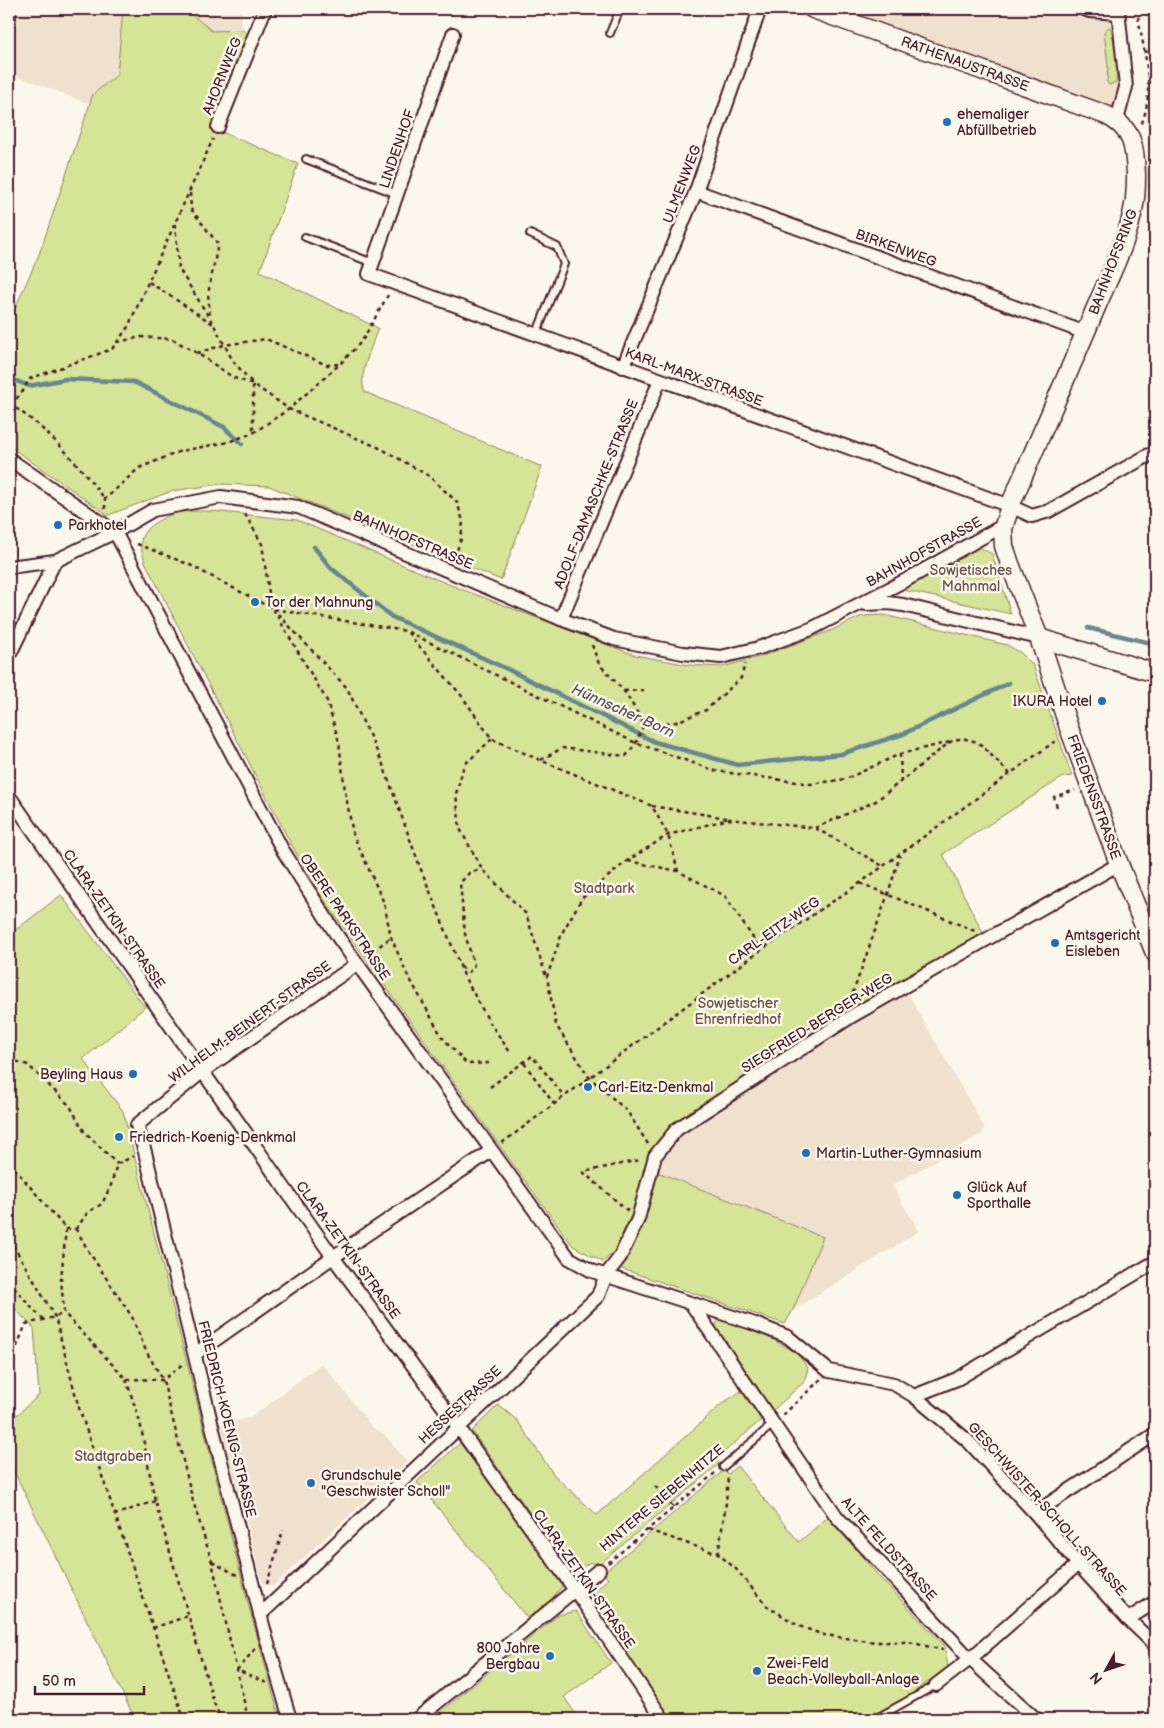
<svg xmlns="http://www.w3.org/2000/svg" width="1164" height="1728" font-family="'Balsamiq Sans',sans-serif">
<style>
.built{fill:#f0e0ce}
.green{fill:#d5e497;stroke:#908261}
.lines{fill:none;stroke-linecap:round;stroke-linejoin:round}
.stream{stroke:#678690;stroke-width:4.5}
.service-casing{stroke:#4a1f2b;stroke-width:10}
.minor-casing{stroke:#4a1f2b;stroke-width:16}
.secondary-casing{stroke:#4a1f2b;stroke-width:21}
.path{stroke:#4a1f2b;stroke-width:2.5;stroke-dasharray:4 4;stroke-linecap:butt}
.service{stroke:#fbf7ec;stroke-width:6}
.minor{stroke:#fbf7ec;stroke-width:12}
.secondary{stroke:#fbf7ec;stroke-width:18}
.poi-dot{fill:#1f6fb2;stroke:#fbf7ec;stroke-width:2}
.labels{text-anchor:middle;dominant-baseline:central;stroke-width:5;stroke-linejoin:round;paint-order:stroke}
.street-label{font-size:14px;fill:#4a1f2b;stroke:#fbf7ec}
.poi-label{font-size:14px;fill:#4a1f2b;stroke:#fbf7ec;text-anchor:start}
.park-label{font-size:14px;fill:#6d5046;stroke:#fbf7ec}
.water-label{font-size:15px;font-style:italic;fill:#58525d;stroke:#fbf7ec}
</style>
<rect width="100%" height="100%" fill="#fbf7ec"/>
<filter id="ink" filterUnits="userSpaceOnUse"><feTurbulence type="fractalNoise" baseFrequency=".02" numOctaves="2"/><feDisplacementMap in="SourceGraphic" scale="10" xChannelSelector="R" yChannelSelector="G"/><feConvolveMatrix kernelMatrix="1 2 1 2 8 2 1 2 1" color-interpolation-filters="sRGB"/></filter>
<g filter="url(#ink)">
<g class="built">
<polygon points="9,9 123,9 117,75 93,94 90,104 9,73"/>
<polygon points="178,9 241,9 243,30 212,31 191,14"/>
<polygon points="831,9 1118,9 1126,87 1117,120"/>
<polygon points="905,989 984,1127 982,1134 892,1186 919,1231 793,1310 823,1237 652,1170 675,1136"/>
<polygon points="322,1363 372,1427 384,1434 407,1462 273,1586 263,1584 221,1425 252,1417"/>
</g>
<g class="green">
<path d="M123 9H178L191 14 212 31 243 30 249 36 212 128 298 164 260 271 378 328C373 343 357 378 365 392L542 467 501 580 269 486 221 484 172 491 106 516 105 513 9 446V322L40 252 93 94 117 75Z"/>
<path d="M1109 27 1111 28C1115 45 1118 65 1116 82L1109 85 1107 82 1108 66 1104 31Z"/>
<path d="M179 511H212L297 520 448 584 595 640 635 655 689 665 722 667 759 657 830 631 862 616 884 615 1007 645 1021 653 1033 665 1072 776 1063 777 943 854 984 935 741 1079 676 1127 614 1251 603 1262 573 1246 499 1145 321 896 291 844 145 562C144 557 141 551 141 546 139 526 164 518 179 511Z"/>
<polygon points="975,545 992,554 1011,614 899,589"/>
<polygon points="61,895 145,1007 83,1059 123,1111 249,1607 280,1719 135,1719 9,1461 9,1422 39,1395 34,1328 9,1303 9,935"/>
<polygon points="652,1170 823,1237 793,1310 785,1324 613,1266"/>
<polygon points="720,1318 769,1337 797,1353 808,1368 804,1382 772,1411 713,1328"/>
<polygon points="741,1391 761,1420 716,1459 719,1464 596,1567 590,1562 573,1574 472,1431 498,1405 517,1420 554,1475 597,1515 723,1403"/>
<polygon points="460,1443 563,1585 551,1600 528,1619 417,1482"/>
<polygon points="737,1466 799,1542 828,1517 882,1580 945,1646 948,1668 905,1698 865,1719 670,1719 587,1598 608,1579 603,1573 724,1470 728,1474"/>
<polygon points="576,1611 611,1663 564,1697 579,1719 432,1719 558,1615"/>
</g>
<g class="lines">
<g class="stream">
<polyline points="9,378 29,386 65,379 134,382 224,427 242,444"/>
<polyline points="314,547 331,568 392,617 505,668 655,742 738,765 841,754 903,734 1009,683"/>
<polyline points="1088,628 1155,644"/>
</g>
<g class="service-casing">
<g id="service">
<polyline points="1076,9 1089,14 1119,16"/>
<polyline points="9,27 12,18 11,9"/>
<polyline points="610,33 620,9"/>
<polyline points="306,159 397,194"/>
<polyline points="530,234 557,247 564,264 536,335"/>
<polyline points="305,237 373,263"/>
<polyline points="723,1467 773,1424"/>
<polyline points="875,1719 936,1685"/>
</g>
</g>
<g class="minor-casing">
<g id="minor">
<polyline points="453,34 369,274 1010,506 1032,516 1049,511 1149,455"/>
<polyline points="1117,120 1126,87 1118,9"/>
<polyline points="218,127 265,9"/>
<polyline points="696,191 1086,333"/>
<polyline points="623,367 696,191 760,9"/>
<polyline points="9,459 115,532 282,849 338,937 569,1258 592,1271 755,1324 788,1337 829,1371 894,1384 914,1396 968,1441 1035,1513 1078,1564 1128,1619 1155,1645"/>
<polyline points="9,567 55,561"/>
<polyline points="866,604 888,603 903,605 1039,638"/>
<polyline points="561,619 660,380"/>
<polyline points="9,656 55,561 115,532 153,510 221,497 298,507 561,619 614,639 683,653 721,657 759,648 811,629 906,580 997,529 1003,529"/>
<polyline points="9,796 333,1257 459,1428 575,1590 663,1719"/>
<polyline points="692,1305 837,1517 970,1659 1036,1719"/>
<polyline points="195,1354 333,1257 491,1151"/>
<polyline points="914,1396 957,1379 1155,1262"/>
<polyline points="1035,1513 1155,1434"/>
<polyline points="260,1615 598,1296 606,1275 620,1257 638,1219 655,1156 677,1129 852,1016 1119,864"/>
<polyline points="1128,1619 1155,1602"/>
<polyline points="936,1685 970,1659 1078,1564"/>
<polyline points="290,1719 266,1637 211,1422 145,1152 137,1125 203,1071 357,964"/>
<polyline points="417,1719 599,1570"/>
</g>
</g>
<g class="secondary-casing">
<g id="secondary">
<path d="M813 9 1106 115C1133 128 1135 147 1136 175 1136 185 1136 195 1134 205 1128 240 1111 273 1097 305 1069 372 1039 439 1010 506L1003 529 1004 546 1010 564 1039 638 1069 728 1119 864 1155 953"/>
<polyline points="1039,638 1155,673"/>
</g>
</g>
<g class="path">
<path d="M1137 9C1142 47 1157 88 1141 125"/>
<polyline points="1144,52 1155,50"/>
<polyline points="190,193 191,209 218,244 208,294 210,317"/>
<polyline points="175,224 179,269 214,325 233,361 253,384 253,433"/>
<polyline points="149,282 213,324"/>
<polyline points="117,342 141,337 172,339 197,353 234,378 253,384 289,409 382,449 429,476 457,502 463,521 461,539 454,559"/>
<polyline points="197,353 224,345 266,339 327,365 339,364"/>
<path d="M9 404C47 427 78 464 105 499"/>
<polyline points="11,405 23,391 29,379 112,349 128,327 213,139"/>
<polyline points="105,509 105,499 139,468 181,451 228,442 253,433 289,409 341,363 362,341 388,295"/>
<polyline points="245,514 262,544 271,607"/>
<polyline points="137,544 188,564 273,609 406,631 636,743 716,771 811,784 846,779 900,754 950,742"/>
<polyline points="273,609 327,701 339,742 345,791 353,834 384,903 391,937 405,970 442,1037 467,1064 490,1063"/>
<polyline points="278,614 347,688 382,762 420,867 465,978 490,1023 510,1052"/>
<polyline points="408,633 461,695 492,739 540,760 652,806 668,835 678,871"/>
<polyline points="592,645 599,664 624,691 640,717 643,726 676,722 706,710 741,678 745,664"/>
<polyline points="624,691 647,690"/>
<polyline points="641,718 650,725"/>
<polyline points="492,739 464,765 456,794 460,829 482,869 526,914 546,976"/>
<polyline points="900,754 901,780"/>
<polyline points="541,760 562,748 626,756 636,743 643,726"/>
<polyline points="652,806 727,818"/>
<polyline points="1057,807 1054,797 1075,790"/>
<polyline points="815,828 876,801 950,742 962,738 978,742 1010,774"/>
<polyline points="628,861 678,871 725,896 761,950"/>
<polyline points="860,883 975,931"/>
<polyline points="367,956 391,937"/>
<polyline points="461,967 469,972 474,965 465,934 460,883 469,873 482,869"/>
<polyline points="850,1001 888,894 900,855"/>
<polyline points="9,1059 28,1065 70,1106 84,1131 117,1164"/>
<polyline points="524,1063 554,1104"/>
<polyline points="490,1087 532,1056 564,1096"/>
<polyline points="502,1143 761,950 860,883 1058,739"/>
<polyline points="648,1144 627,1111 589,1077 556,1025 547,977 562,933 582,898 627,861 668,835 729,819 815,828 883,866"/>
<polyline points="9,1162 66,1229 61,1279 64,1313 126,1379 163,1380 184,1363"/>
<polyline points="628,1211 583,1172 640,1160"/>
<polyline points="66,1229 76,1229"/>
<polyline points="76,1229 89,1252 132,1317 146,1351 163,1380 193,1501 212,1562 248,1719"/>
<polyline points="76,1229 88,1212 102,1204 111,1185 117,1164 134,1156"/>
<polyline points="9,1238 55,1317 79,1408 184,1719"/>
<polyline points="9,1281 30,1306 43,1319"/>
<polyline points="9,1350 17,1346 26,1324 55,1317 64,1313"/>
<polyline points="126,1379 140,1422 155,1501 214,1703 221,1719"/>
<polyline points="783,1415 821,1379"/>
<polyline points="655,1486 674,1508"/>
<polyline points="114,1515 155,1501"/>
<polyline points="648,1530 718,1554 735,1568 767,1606 799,1626 824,1635 876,1642 909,1642 943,1650"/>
<polyline points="718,1554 726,1503 728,1476"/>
<polyline points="212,1562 237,1575"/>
<polyline points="608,1563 715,1473"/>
<polyline points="267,1584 283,1530"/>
<polyline points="153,1628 188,1616"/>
<polyline points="255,1649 237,1670 267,1683"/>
</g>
<use href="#service" class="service"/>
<use href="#minor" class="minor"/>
<use href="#secondary" class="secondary"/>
</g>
</g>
<g class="poi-dot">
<circle cx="947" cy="122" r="5"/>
<circle cx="58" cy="525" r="5"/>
<circle cx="255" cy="602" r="5"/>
<circle cx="1102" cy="701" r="5"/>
<circle cx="1055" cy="943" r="5"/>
<circle cx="133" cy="1074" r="5"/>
<circle cx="588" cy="1087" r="5"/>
<circle cx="119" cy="1137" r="5"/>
<circle cx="806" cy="1153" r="5"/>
<circle cx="957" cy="1195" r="5"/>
<circle cx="311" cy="1483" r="5"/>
<circle cx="550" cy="1656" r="5"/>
<circle cx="757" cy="1671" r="5"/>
</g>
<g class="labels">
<g class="street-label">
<text transform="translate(965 64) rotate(20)">RATHENAUSTRASSE</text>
<text transform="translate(222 76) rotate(-68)">AHORNWEG</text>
<text transform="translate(397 149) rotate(-71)">LINDENHOF</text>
<text transform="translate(682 184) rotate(-69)">ULMENWEG</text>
<text transform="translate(896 248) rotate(20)">BIRKENWEG</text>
<text transform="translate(1113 262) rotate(-69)">BAHNHOFSRING</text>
<text transform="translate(694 377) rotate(20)">KARL-MARX-STRASSE</text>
<text transform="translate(596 494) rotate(-68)">ADOLF-DAMASCHKE-STRASSE</text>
<text transform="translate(413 540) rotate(23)">BAHNHOFSTRASSE</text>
<text transform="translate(924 552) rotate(-29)">BAHNHOFSTRASSE</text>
<text transform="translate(1094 797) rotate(70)">FRIEDENSSTRASSE</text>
<text transform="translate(345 917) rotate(56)">OBERE PARKSTRASSE</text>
<text transform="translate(114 919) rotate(55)">CLARA-ZETKIN-STRASSE</text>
<text transform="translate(774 931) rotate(-35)">CARL-EITZ-WEG</text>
<text transform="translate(250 1022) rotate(-36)">WILHELM-BEINERT-STRASSE</text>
<text transform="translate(817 1023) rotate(-32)">SIEGFRIED-BERGER-WEG</text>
<text transform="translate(348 1250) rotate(54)">CLARA-ZETKIN-STRASSE</text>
<text transform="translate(460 1405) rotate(-43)">HESSESTRASSE</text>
<text transform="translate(227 1419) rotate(76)">FRIEDRICH-KOENIG-STRASSE</text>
<text transform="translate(662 1498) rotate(-40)">HINTERE SIEBENHITZE</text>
<text transform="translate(1047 1509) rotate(48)">GESCHWISTER-SCHOLL-STRASSE</text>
<text transform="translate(889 1549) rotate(48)">ALTE FELDSTRASSE</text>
<text transform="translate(584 1579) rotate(55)">CLARA-ZETKIN-STRASSE</text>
</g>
<g class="poi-label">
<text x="957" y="114">ehemaliger<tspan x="957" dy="16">Abfüllbetrieb</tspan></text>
<text x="68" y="525">Parkhotel</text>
<text x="265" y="602">Tor der Mahnung</text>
<text x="1092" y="701" text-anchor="end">IKURA Hotel</text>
<text x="1065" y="935">Amtsgericht<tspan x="1065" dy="16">Eisleben</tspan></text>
<text x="123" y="1074" text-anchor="end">Beyling Haus</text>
<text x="598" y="1087">Carl-Eitz-Denkmal</text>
<text x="129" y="1137">Friedrich-Koenig-Denkmal</text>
<text x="816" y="1153">Martin-Luther-Gymnasium</text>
<text x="967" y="1187">Glück Auf<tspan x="967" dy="16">Sporthalle</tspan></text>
<text x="321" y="1475">Grundschule<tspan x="321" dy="16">"Geschwister Scholl"</tspan></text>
<text x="540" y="1648" text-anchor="end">800 Jahre<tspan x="540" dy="16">Bergbau</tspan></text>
<text x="767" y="1663">Zwei-Feld<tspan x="767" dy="16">Beach-Volleyball-Anlage</tspan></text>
</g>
<g class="park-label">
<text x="971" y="570">Sowjetisches<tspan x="971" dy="16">Mahnmal</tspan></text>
<text x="604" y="888">Stadtpark</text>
<text x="738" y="1003">Sowjetischer<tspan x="738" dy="16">Ehrenfriedhof</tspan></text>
<text x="113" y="1456">Stadtgraben</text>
</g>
<g class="water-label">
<text transform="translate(623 711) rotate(24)">Hünnscher Born</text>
</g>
</g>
<rect width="1164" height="1728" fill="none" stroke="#fbf7ec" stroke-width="30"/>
<rect x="15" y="15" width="1134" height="1698" fill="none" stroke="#4a1f2b" stroke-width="2" filter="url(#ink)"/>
<g transform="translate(1106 1670) rotate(230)" stroke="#fbf7ec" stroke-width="4" paint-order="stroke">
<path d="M0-4L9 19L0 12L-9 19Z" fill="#4a1f2b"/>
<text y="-8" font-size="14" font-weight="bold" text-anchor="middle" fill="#4a1f2b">N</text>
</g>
<path d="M35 1686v8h109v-8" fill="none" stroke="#4a1f2b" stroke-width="2.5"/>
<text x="42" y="1686" font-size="15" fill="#4a1f2b" stroke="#fbf7ec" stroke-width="4" paint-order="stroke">50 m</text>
</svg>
